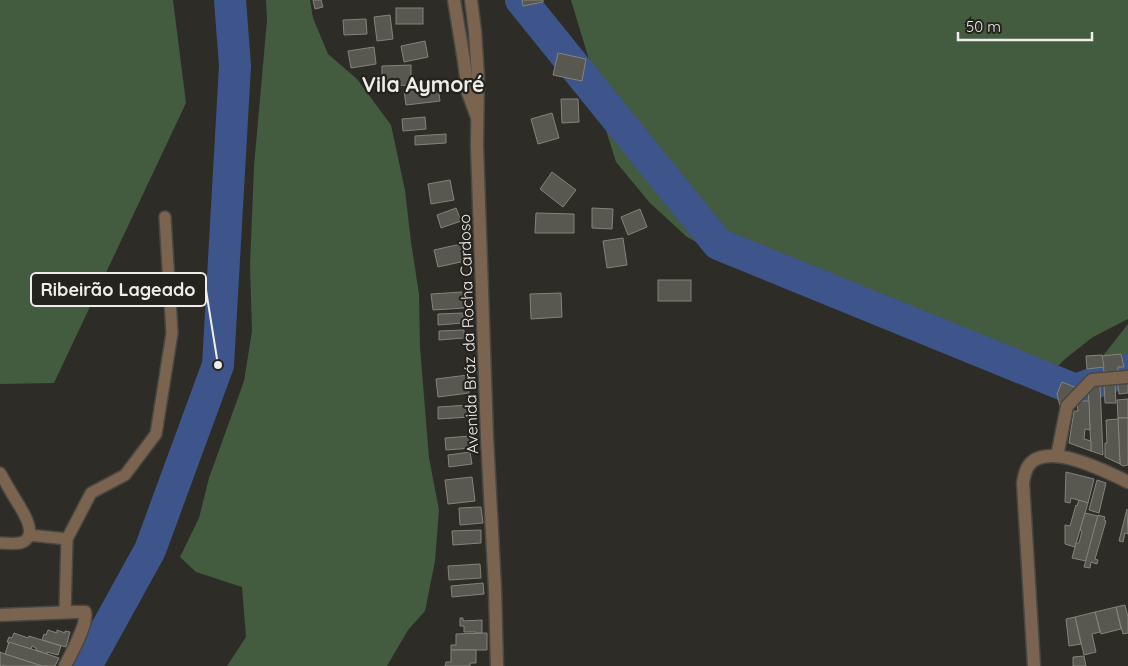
<svg xmlns="http://www.w3.org/2000/svg" width="1128" height="666" font-family="Quicksand,sans-serif">
<style>
.green{fill:#435b3f}
.lines{fill:none;stroke-linecap:round;stroke-linejoin:round}
.river{stroke:#3d558a;stroke-width:32}
.building{fill:#585750;stroke:#84837b}
.service-casing{stroke:#494741;stroke-width:14}
.pedestrian-casing{stroke:#494741;stroke-width:15}
.minor-casing{stroke:#494741;stroke-width:15}
.tertiary-casing{stroke:#494741;stroke-width:15}
.service{stroke:#7a6450;stroke-width:11}
.pedestrian{stroke:#7a6450;stroke-width:12}
.minor{stroke:#7a6450;stroke-width:12}
.tertiary{stroke:#7a6450;stroke-width:12}
.labels{text-anchor:middle;dominant-baseline:central;stroke-width:4.5;stroke-linejoin:round;paint-order:stroke}
.street-label{font-size:16px;fill:#eeede9;stroke:#24231d}
.district-label{font-size:21px;font-weight:bold;fill:#eeede9;stroke:#24231d}
.leader{fill:none;stroke:#eeede9;stroke-width:2}
.callout-dot{fill:#eeede9;stroke:#24231d;stroke-width:2}
.callout{fill:#24231d;stroke:#eeede9;stroke-width:2}
.callout-label{font-size:18px;text-anchor:middle;font-weight:bold;fill:#eeede9}
</style>
<rect width="100%" height="100%" fill="#2e2c26"/>
<g class="green">
<polygon points="0,0 173,0 186,103 54,383 0,384"/>
<polygon points="266,0 310,0 313,18 328,54 357,79 391,125 405,190 411,242 419,294 420,347 429,458 439,510 435,561 425,611 408,630 387,666 227,666 246,637 242,587 196,572 180,557 199,518 209,478 244,381 252,331 250,265 254,166 267,20"/>
<polygon points="571,0 1128,0 1128,319 1093,337 1065,359 1037,387 994,358 947,338 898,321 848,294 801,272 733,262 687,237 650,203 616,162 601,114 590,63"/>
<polygon points="1128,324 1128,370 1076,390"/>
</g>
<g class="lines">
<g class="river">
<polyline points="521,0 718,244 1076,390 1128,370"/>
<polyline points="86,666 150,550 218,365 235,66 230,0"/>
</g>
</g>
<g class="building">
<polygon points="313,0 321,0 323,7 315,9"/>
<polygon points="522,0 543,0 543,2 523,6"/>
<rect x="396" y="8" width="27" height="16"/>
<polygon points="390,15 393,39 377,41 374,17"/>
<polygon points="366,19 367,34 344,35 343,20"/>
<polygon points="425,41 428,57 404,62 401,46"/>
<polygon points="374,47 376,64 351,68 348,51"/>
<polygon points="558,53 586,59 582,81 553,75"/>
<polygon points="411,65 411,85 382,86 382,66"/>
<polygon points="438,87 440,101 406,105 404,91"/>
<polygon points="561,99 578,99 579,122 562,123"/>
<polygon points="552,113 559,138 538,144 531,119"/>
<polygon points="425,117 426,129 403,131 402,119"/>
<polygon points="446,134 446,143 415,145 415,136"/>
<polygon points="552,172 576,190 563,207 540,189"/>
<polygon points="450,180 454,200 431,204 428,184"/>
<polygon points="456,208 461,221 441,228 437,215"/>
<polygon points="592,208 613,209 612,229 592,228"/>
<polygon points="640,209 647,227 628,235 621,217"/>
<polygon points="536,213 574,214 574,233 535,233"/>
<polygon points="623,238 627,265 607,268 603,241"/>
<polygon points="461,244 465,261 438,267 434,250"/>
<rect x="658" y="280" width="33" height="21"/>
<polygon points="462,292 464,308 433,310 431,294"/>
<polygon points="561,293 562,317 531,319 530,294"/>
<polygon points="463,313 463,323 438,325 438,314"/>
<polygon points="464,330 464,338 439,340 439,331"/>
<polygon points="1121,354 1124,367 1118,367 1118,371 1104,372 1102,356"/>
<polygon points="1102,355 1104,367 1087,369 1086,356"/>
<polygon points="468,375 469,393 438,397 436,379"/>
<polygon points="1128,378 1128,393 1119,394 1117,379"/>
<polygon points="1062,382 1077,388 1071,408 1060,406 1057,394"/>
<polygon points="1104,384 1115,384 1116,403 1105,403"/>
<polygon points="1100,385 1103,455 1091,451 1088,386"/>
<polygon points="1128,399 1128,418 1118,418 1117,400"/>
<polygon points="1077,401 1089,401 1090,430 1085,429 1084,439 1091,441 1091,451 1069,443 1074,411 1078,411"/>
<polygon points="469,405 470,417 438,419 438,407"/>
<polygon points="1118,418 1128,418 1128,465 1123,466 1120,464"/>
<polygon points="1118,419 1120,464 1105,457 1105,443 1107,443 1106,420"/>
<polygon points="471,436 472,448 446,450 445,438"/>
<polygon points="470,452 472,464 449,467 448,455"/>
<polygon points="1066,472 1094,479 1088,503 1071,498 1070,503 1065,502"/>
<polygon points="472,477 475,501 448,504 445,480"/>
<polygon points="1097,480 1106,483 1099,513 1089,510"/>
<polygon points="1079,500 1088,503 1075,547 1065,544 1065,525 1070,526 1076,505 1077,506"/>
<polygon points="481,507 483,523 460,525 459,508"/>
<polygon points="1127,509 1128,534 1125,533 1123,542 1119,541"/>
<polygon points="1085,513 1098,516 1086,561 1072,558 1076,543 1079,543 1082,531 1080,530"/>
<polygon points="1098,515 1105,517 1104,520 1106,521 1095,559 1098,560 1097,564 1091,562 1090,568 1084,567"/>
<polygon points="481,530 481,543 453,545 452,531"/>
<polygon points="480,564 481,578 449,580 448,566"/>
<polygon points="483,583 484,594 452,597 451,586"/>
<polygon points="1125,605 1128,617 1128,633 1123,634 1116,607"/>
<polygon points="1116,607 1121,629 1101,634 1095,612"/>
<polygon points="1095,612 1100,632 1092,634 1096,652 1084,655 1075,617"/>
<polygon points="1075,617 1081,644 1069,646 1066,619"/>
<polygon points="460,618 463,618 463,621 482,620 482,633 476,633 476,632 464,632 464,626 460,626"/>
<polygon points="48,630 57,633 57,630 65,633 65,631 70,632 66,647 42,640 44,634 46,635"/>
<polygon points="14,633 28,638 29,636 61,646 58,655 47,652 47,654 36,650 36,648 32,646 31,649 7,642 9,637 12,638"/>
<polygon points="487,633 487,650 451,650 451,645 456,645 456,634"/>
<polygon points="9,642 47,654 59,658 55,666 42,666 5,654"/>
<polygon points="451,650 476,650 476,663 470,663 470,666 445,666 446,662 451,662"/>
<polygon points="0,652 5,654 42,666 7,666 1,665 0,666"/>
<polygon points="1084,656 1086,666 1073,666 1073,657"/>
</g>
<g class="lines">
<g class="service-casing">
<g id="service">
<path d="M0 473C5 481 9 489 14 497 20 507 42 537 20 543 14 544 6 543 0 543"/>
<polyline points="29,535 67,539"/>
<polyline points="65,612 67,539 91,493 125,475 156,434 172,333 165,217"/>
</g>
</g>
<g class="pedestrian-casing">
<polyline id="pedestrian" points="1057,456 1067,406 1092,380 1128,377"/>
</g>
<g class="minor-casing">
<g id="minor">
<polyline points="454,0 464,61 468,93 477,117"/>
<path d="M0 615 76 612H85C88 624 71 654 65 666"/>
<path d="M1034 666 1023 483C1024 477 1025 470 1029 465 1048 441 1107 472 1128 482"/>
</g>
</g>
<g class="tertiary-casing">
<polyline id="tertiary" points="471,0 475,31 478,77 477,146 487,437 495,589 497,666"/>
</g>
<use href="#service" class="service"/>
<use href="#pedestrian" class="pedestrian"/>
<use href="#minor" class="minor"/>
<use href="#tertiary" class="tertiary"/>
</g>
<g class="labels">
<g class="street-label">
<text transform="translate(468 334) rotate(-92)">Avenida Bráz da Rocha Cardoso</text>
</g>
<g class="district-label">
<text x="423" y="84">Vila Aymoré</text>
</g>
</g>
<path class="leader" d="M218 365L206 290"/>
<circle class="callout-dot" cx="218" cy="365" r="5"/>
<rect class="callout" x="31" y="273" width="175" height="33" rx="5"/>
<g class="callout-label">
<text x="118" y="296">Ribeirão Lageado</text>
</g>
<path d="M958 32v8h134v-8" fill="none" stroke="#eeede9" stroke-width="2.5"/>
<text x="966" y="32" font-size="15" fill="#eeede9" stroke="#24231d" stroke-width="4" paint-order="stroke">50 m</text>
</svg>
